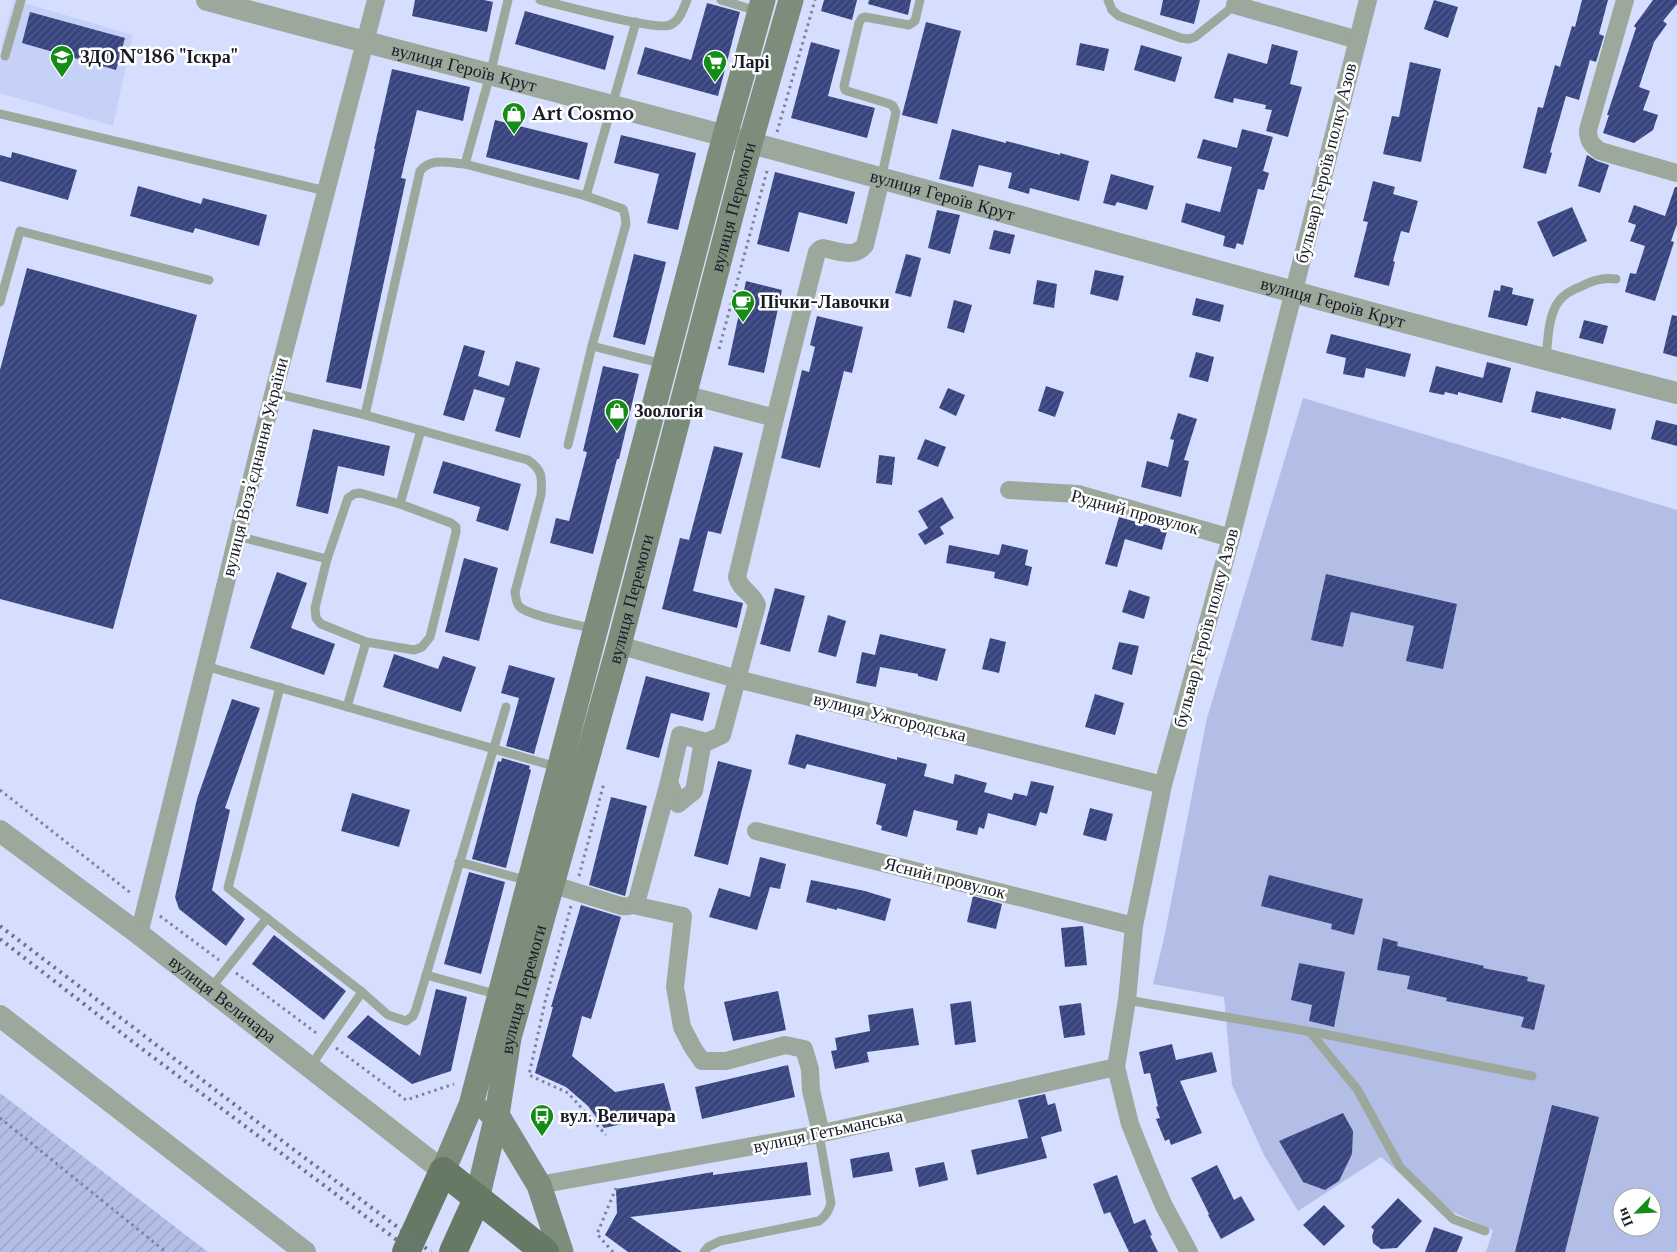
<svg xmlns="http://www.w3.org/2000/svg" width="1677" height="1252" font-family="'Libre Baskerville',serif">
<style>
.built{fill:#c6d1f7}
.grass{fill:#b3bee7;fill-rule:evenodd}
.garden{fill:url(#garden-furrows)}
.building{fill:url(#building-hatch)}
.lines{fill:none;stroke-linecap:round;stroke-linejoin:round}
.path{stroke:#7d839a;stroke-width:3;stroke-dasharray:2.5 4;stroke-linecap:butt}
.service{stroke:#9da89c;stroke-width:9}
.minor{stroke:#9da89c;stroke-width:18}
.tertiary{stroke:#9da89c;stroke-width:22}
.secondary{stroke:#7d8d7c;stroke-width:25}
.primary{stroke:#667965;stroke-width:28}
.rail{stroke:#6d7388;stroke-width:4;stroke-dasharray:2.5 5;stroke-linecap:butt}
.labels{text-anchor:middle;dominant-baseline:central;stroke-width:5;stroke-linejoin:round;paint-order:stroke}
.poi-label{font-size:18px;font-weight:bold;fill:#191c28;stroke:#fff;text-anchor:start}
.street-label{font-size:18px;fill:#191c28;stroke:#fff}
</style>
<defs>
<pattern id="garden-furrows" width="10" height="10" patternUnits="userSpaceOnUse" patternTransform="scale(1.25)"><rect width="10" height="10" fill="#b3bee7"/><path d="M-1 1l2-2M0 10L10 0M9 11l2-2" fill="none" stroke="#99a3c6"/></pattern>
<pattern id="building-hatch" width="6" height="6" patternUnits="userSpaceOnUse" patternTransform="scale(1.25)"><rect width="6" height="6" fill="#38447f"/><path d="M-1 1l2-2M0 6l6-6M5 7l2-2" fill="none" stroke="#525c8c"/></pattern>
</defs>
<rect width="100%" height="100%" fill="#d5defe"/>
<polygon class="built" points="14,0 133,35 113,126 0,93 0,63 2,42"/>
<path class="grass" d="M1303 398 1677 510V1252H1486L1493 1230 1437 1205 1381 1157 1298 1211 1264 1155 1232 1085 1224 997 1153 984 1164 938 1207 718ZM1622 1197H1652V1227H1622Z"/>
<polygon class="garden" points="0,1093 208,1252 0,1252"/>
<g class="building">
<polygon points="415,0 484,0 493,2 487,32 412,16"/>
<polygon points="824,0 857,0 852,20 821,11"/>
<polygon points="869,0 911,0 908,15 868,4"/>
<polygon points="1163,0 1200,0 1194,24 1160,15"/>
<polygon points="1434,0 1458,7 1448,38 1424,29"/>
<polygon points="1582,0 1608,0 1599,34 1604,36 1596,62 1590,60 1579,100 1566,96 1550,152 1552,153 1546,174 1523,168 1538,107 1543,108 1555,65 1560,67 1572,26 1575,27"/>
<polygon points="1653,0 1677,0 1677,4 1663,21 1667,24 1654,42 1639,87 1650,91 1643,110 1658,115 1653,130 1634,143 1603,133 1609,115 1607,115 1636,28 1634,26"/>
<polygon points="707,3 740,12 718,96 637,74 645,47 691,60"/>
<polygon points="525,11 614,36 605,70 515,44"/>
<polygon points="30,12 125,38 116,70 22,43"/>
<polygon points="926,22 961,31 937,124 902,115"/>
<polygon points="811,42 840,50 828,96 875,108 867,138 791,118"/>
<polygon points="1080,43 1109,49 1104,71 1076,65"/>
<polygon points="1272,44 1298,51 1290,84 1302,87 1288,137 1266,131 1272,110 1265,109 1266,105 1234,98 1233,103 1214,98 1228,53 1267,64"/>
<polygon points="1141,45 1182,57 1175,82 1134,70"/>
<polygon points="1410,62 1441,69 1421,162 1383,154 1392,116 1399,117"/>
<polygon points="392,69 470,87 463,121 417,110 401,178 406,179 361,389 326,382 375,149 374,149"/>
<polygon points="495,120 588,143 579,180 486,157"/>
<polygon points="952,129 1006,143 1006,141 1060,155 1060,153 1089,161 1079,201 1030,188 1029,194 1008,188 1012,173 979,165 973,187 939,179"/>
<polygon points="1242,129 1273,137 1263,171 1269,173 1264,190 1258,189 1243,245 1237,243 1235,249 1223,246 1225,236 1181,222 1186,203 1220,212 1232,167 1197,158 1203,139 1237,148"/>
<polygon points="621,135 696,153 678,230 647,223 659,174 614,163"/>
<polygon points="12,152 77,170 68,200 0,181 0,155 11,158"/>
<polygon points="1587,155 1597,161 1609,165 1600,193 1578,186"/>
<polygon points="775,172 855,192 847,224 799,212 789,252 757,244"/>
<polygon points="1111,174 1154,186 1147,210 1117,202 1115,206 1103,203"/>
<polygon points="1373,181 1395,187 1393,194 1418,201 1409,233 1401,231 1393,261 1395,262 1389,286 1354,277 1368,222 1363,221"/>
<polygon points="138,186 201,204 203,198 267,215 259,246 195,228 193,233 130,216"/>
<polygon points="1675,187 1677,187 1677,224 1671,241 1674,242 1655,301 1625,292 1630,273 1636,274 1645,246 1630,241 1636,225 1628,222 1634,205 1665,216"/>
<polygon points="1572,207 1587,241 1553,257 1537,222"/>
<polygon points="937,210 960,215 950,254 928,248"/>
<polygon points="994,230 1015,235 1010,254 989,249"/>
<polygon points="634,254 666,262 645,345 613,337"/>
<polygon points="906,254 921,258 911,297 895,293"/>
<polygon points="27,268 197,315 113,629 0,599 0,370"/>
<polygon points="1095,270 1124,276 1118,301 1090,294"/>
<polygon points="1037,280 1057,284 1054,308 1033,304"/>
<polygon points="746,281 782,290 764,373 728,365"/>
<polygon points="1501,285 1513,288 1512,294 1534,299 1527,326 1488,317 1494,290 1500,291"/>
<polygon points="1196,298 1224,305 1220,322 1192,315"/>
<polygon points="954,300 972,305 964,333 947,328"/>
<polygon points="1672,315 1677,316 1677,357 1663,353"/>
<polygon points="817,316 863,327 852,373 844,371 820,468 781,458 802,370 809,372 815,347 810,345"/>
<polygon points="1584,320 1608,326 1603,344 1579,338"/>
<polygon points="1331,334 1411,354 1405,377 1366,368 1364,378 1343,374 1346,358 1326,353"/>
<polygon points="464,345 485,351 478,376 509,386 516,361 540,368 520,438 495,431 505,398 474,389 464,421 443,415"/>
<polygon points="1196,352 1214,357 1208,382 1189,377"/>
<polygon points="1487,362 1511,368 1502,403 1458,392 1458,395 1445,392 1444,395 1429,392 1436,366 1483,378"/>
<polygon points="603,366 639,374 619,459 617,459 593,554 550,543 556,518 569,521 587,452 583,451"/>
<polygon points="1046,386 1064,392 1055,417 1038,411"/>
<polygon points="948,388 965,395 956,416 939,408"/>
<polygon points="1536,391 1616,409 1611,430 1561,417 1561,419 1531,412"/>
<polygon points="1178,413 1197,419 1184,460 1189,461 1181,497 1141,487 1147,461 1168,467 1174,440 1170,439"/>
<polygon points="1656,420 1677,425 1677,446 1651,439"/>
<polygon points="313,429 390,446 384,476 338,466 328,514 296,506"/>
<polygon points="925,439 946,447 938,467 917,459"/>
<polygon points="714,446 743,453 721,534 708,531 693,591 743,603 737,628 662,609 680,538 689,540"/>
<polygon points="879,455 895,457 892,485 876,483"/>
<polygon points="443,461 521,484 508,531 476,521 480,507 433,493"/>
<polygon points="942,497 954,518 940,527 944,534 925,545 918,534 928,528 918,511"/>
<polygon points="1119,517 1167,531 1162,550 1125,539 1117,567 1105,564"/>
<polygon points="1002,544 1028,550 1025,565 1032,567 1028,586 994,578 995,572 946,563 949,545 999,555"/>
<polygon points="464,558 498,568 479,641 445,632"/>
<polygon points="277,572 307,583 291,628 335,644 324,675 250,648"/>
<polygon points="1326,574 1457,604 1443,669 1406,661 1414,626 1351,612 1343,647 1311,640"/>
<polygon points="775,588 805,596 790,652 760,644"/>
<polygon points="1129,590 1150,597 1144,619 1122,612"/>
<polygon points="828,615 846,621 836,657 818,652"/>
<polygon points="880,634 946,649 937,681 918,676 918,674 880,667 876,687 856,683 862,652 875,655"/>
<polygon points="990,638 1006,642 999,673 982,669"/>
<polygon points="1119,642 1139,646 1132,675 1112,669"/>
<polygon points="394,654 438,669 443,656 476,667 461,712 383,687"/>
<polygon points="509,665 555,678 534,754 506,746 519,698 501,693"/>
<polygon points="646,676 710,693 703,721 671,713 659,758 626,749"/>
<polygon points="1095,694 1124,703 1115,735 1085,727"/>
<polygon points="232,699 260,708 225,808 230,810 212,890 245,919 226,946 179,909 175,897 197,799"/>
<polygon points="796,734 897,760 897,757 927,764 924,776 953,784 955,774 987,783 984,792 1012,800 1014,793 1027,796 1031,781 1054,786 1047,814 1040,812 1036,826 988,813 984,829 979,827 977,835 956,830 958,821 914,810 907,837 881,830 882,826 876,824 886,784 807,764 805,769 788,764"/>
<polygon points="502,758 530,766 529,769 531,770 506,868 472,859 498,761 501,762"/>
<polygon points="718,761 752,770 728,865 694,856"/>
<polygon points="352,793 410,810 399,847 341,831"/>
<polygon points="611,797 647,806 625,896 589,885"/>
<polygon points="1090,808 1113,814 1106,841 1083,835"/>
<polygon points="760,857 786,864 780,889 770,887 757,930 709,917 719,888 750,897"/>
<polygon points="469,872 505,882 481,974 444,964"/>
<polygon points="1269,875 1363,899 1354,935 1331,929 1332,924 1261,906"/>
<polygon points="811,880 865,891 891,899 885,921 837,908 837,910 806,902"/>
<polygon points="973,896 1002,904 996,929 967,922"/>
<polygon points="581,905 621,917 591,1019 582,1016 572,1056 615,1092 664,1083 672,1113 604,1128 588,1106 566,1087 535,1073 553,1007 551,1007"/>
<polygon points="1083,926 1087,965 1065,967 1061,928"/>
<polygon points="274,935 346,991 324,1020 252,964"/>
<polygon points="1383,938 1398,942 1397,946 1484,966 1483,968 1528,977 1527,981 1545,985 1534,1030 1521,1027 1524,1017 1446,1001 1447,998 1407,989 1410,976 1377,970"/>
<polygon points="1299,963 1345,972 1334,1027 1309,1021 1312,1005 1291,1000"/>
<polygon points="436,989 467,997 451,1071 412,1084 347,1037 368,1015 420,1056"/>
<polygon points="778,991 786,1030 733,1041 724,1002"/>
<polygon points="971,1001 976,1042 955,1045 950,1004"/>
<polygon points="1081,1003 1085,1035 1064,1038 1059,1006"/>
<polygon points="913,1008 919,1045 867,1052 869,1062 835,1069 831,1051 837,1050 835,1038 870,1031 868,1015"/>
<polygon points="1172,1044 1176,1060 1212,1052 1217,1072 1180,1081 1202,1133 1171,1145 1169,1139 1165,1141 1156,1119 1160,1118 1156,1107 1158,1106 1150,1073 1144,1074 1139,1052"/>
<polygon points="788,1065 795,1097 702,1119 695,1087"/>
<polygon points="1045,1094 1048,1105 1055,1103 1062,1131 1041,1137 1047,1158 977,1175 971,1150 1028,1138 1018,1100"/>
<polygon points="1552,1105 1599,1117 1565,1252 1515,1252"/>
<polygon points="1343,1113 1353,1131 1352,1154 1339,1181 1325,1190 1303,1182 1279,1141"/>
<polygon points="889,1152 893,1171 853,1178 850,1159"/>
<polygon points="807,1162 811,1195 630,1217 682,1252 628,1252 605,1235 617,1213 616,1189 713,1172 713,1175"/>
<polygon points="944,1162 948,1180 919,1187 915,1168"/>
<polygon points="1217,1165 1234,1200 1241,1196 1255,1220 1221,1239 1208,1215 1209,1214 1191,1178"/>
<polygon points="1117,1175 1134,1224 1145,1219 1152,1235 1150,1236 1158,1252 1129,1252 1110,1212 1104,1214 1093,1184"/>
<polygon points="1398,1198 1422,1221 1397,1248 1381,1249 1373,1243 1372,1236 1374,1230 1371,1227"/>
<polygon points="1324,1205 1345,1226 1324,1246 1303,1225"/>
<polygon points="1434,1227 1463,1237 1457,1252 1425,1252"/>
</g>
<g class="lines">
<g class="path">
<polyline points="777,132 815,0"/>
<polyline points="719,349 768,167"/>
<polyline points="0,790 132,894"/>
<polyline points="579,876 604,783"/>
<polyline points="571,906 545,1002 529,1075 568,1093 606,1135"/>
<polyline points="160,916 219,960"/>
<polyline points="236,973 319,1035"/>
<polyline points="336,1048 406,1100 454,1084"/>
<polyline points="0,1118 166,1252"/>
<polyline points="613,1252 597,1234 616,1188"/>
</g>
<g class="service">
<path d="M540 0C561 5 656 31 670 25 680 21 683 9 687 0"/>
<polyline points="721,0 757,11"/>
<polyline points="1108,0 1112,10 1119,16 1181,38 1189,39 1195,37 1235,5 1234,3"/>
<polyline points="636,22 586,196 623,209 625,216 626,224 592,346 663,364"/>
<polyline points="5,56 21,0"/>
<polyline points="0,114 326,191"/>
<polyline points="465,164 586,196"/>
<polyline points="881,179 896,112 893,106 890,104 847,91 845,90 844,86 859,23 862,18 865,17 909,25 915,21 920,0"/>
<polyline points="0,302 20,231 209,280"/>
<path d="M1546 358C1548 340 1548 315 1559 301 1564 294 1574 289 1582 286 1593 280 1604 277 1616 279"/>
<path d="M274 393 365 415 420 171C431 157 449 163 465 164L490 75 508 0"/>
<path d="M365 415 528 460C543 470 542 478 541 495L515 592C516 597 516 604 520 607 529 616 579 625 594 629"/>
<polyline points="568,445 592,346"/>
<polyline points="400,504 451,523 456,527 456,532 430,637 422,647 414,650 366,642 321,624 316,618 315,608 327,559 348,498 354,494 360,493 400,504 421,430"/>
<polyline points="237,536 327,559"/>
<polyline points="205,666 557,767"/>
<polyline points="280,687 228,888 362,992 388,1015 406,1021 413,1016 416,1009 506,707"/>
<polyline points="347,707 366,642"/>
<polyline points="459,862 529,881"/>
<polyline points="426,975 499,995"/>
<polyline points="211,988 267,918"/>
<polyline points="1127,1000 1324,1034 1532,1076"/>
<polyline points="1310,1032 1357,1089 1400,1167 1453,1219 1485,1231"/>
<polyline points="310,1067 362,992"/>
<path d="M704 1252 708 1247 720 1241 819 1221C826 1216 829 1211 831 1203L819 1134"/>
</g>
<g class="minor">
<path d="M1625 0 1588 130C1588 140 1591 145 1600 151L1677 173"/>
<polyline points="1235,5 1358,40"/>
<path d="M684 394 775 418 817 252 820 249 823 248C838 251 855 259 865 245L881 179"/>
<polyline points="1009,490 1078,494 1231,538"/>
<polyline points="619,645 737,679 1163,785"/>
<path d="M703 741 694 791 678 804 669 782 680 735 707 742 722 735 757 605C753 593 740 590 737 577L775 418"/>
<polyline points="756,831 1134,926"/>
<path d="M551 884 621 906C628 907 632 906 637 900L669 782"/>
<polyline points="633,905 683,916 675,987 682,1027 693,1048 702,1061 726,1061 785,1045 804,1049 810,1069 811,1090 819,1125 819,1134"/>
<polyline points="139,934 261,441 376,0"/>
<polyline points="539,1185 819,1134 1116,1067"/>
<polyline points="1189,1252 1164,1206 1148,1169 1130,1124 1116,1067 1127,1000 1134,926 1163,785 1231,538 1368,0"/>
</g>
<g class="tertiary">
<path id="s1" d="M207 0C379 47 552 89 725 136 1042 221 1358 313 1677 393"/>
<path id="s2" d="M0 831 139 934 443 1171"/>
<polyline points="0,1016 305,1252"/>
</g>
<g class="secondary">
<polyline points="490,1112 497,1115 539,1185 561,1252"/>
<polyline points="443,1171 471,1105 720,154 763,0"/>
<path id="s3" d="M477 1199 497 1115 509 1038 619 645 750 143 791 0"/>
</g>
<g class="primary">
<polyline points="406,1252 443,1171 545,1252"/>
<polyline points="453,1252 477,1199"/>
</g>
<g class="rail">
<polyline points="0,926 293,1149 431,1252"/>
<polyline points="0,939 133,1042 413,1252"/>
</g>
</g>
<defs>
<g id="school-pin" transform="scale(1.25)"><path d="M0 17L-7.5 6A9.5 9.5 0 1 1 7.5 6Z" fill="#148d16" stroke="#fff"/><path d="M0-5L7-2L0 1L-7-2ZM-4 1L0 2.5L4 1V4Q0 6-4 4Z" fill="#fff"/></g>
<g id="supermarket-pin" transform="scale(1.25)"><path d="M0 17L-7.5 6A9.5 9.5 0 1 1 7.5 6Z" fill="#148d16" stroke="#fff"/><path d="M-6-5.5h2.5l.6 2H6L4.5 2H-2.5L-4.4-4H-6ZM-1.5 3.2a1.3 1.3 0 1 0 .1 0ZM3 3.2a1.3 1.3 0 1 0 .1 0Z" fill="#fff"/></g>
<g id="shop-pin" transform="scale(1.25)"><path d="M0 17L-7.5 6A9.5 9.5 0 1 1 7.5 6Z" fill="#148d16" stroke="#fff"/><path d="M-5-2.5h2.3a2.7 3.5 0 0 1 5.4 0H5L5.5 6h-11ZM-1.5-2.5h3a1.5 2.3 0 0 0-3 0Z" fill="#fff"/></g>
<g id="cafe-pin" transform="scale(1.25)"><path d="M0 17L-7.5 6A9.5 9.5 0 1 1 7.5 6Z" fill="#148d16" stroke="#fff"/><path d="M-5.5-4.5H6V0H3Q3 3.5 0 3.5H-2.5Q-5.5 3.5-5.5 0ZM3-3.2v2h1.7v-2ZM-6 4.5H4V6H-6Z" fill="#fff"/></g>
<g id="bus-pin" transform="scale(1.25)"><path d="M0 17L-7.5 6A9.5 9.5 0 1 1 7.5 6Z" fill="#148d16" stroke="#fff"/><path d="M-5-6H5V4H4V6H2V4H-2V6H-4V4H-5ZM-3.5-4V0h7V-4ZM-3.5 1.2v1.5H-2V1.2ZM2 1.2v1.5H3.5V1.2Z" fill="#fff"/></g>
</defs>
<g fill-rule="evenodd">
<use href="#school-pin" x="62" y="57"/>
<use href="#supermarket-pin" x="715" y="62"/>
<use href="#shop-pin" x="514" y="114"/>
<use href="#cafe-pin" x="743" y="302"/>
<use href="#shop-pin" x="617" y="411"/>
<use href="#bus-pin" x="542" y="1116"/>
</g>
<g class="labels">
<g class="poi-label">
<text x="80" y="57">ЗДО №186 "Іскра"</text>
<text x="732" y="62">Ларі</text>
<text x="532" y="114">Art Cosmo</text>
<text x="760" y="302">Пічки-Лавочки</text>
<text x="634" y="411">Зоологія</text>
<text x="560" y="1116">вул. Величара</text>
</g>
<g class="street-label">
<text stroke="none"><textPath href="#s1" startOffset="266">вулиця Героїв Крут</textPath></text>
<text transform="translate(1326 163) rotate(-76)">бульвар Героїв полку Азов</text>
<text stroke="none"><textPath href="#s1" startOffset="761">вулиця Героїв Крут</textPath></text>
<text stroke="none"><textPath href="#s3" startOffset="1025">вулиця Перемоги</textPath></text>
<text stroke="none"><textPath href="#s1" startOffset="1166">вулиця Героїв Крут</textPath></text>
<text transform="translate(255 467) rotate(-76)">вулиця Воззʼєднання України</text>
<text transform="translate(1135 512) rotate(15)">Рудний провулок</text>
<text stroke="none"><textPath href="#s3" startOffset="620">вулиця Перемоги</textPath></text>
<text transform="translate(1206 628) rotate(-75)">бульвар Героїв полку Азов</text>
<text transform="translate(890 717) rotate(14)">вулиця Ужгородська</text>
<text transform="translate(945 878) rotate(14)">Ясний провулок</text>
<text stroke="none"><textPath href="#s3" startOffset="215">вулиця Перемоги</textPath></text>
<text stroke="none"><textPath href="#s2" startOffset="279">вулиця Величара</textPath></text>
<text transform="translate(828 1131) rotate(-12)">вулиця Гетьманська</text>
</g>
</g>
<g transform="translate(1637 1212) rotate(246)"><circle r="24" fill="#ffffff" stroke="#a3a4a9"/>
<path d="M0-4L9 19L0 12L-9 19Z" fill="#148d16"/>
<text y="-8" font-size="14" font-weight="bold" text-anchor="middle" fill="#191c28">Пн</text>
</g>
</svg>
